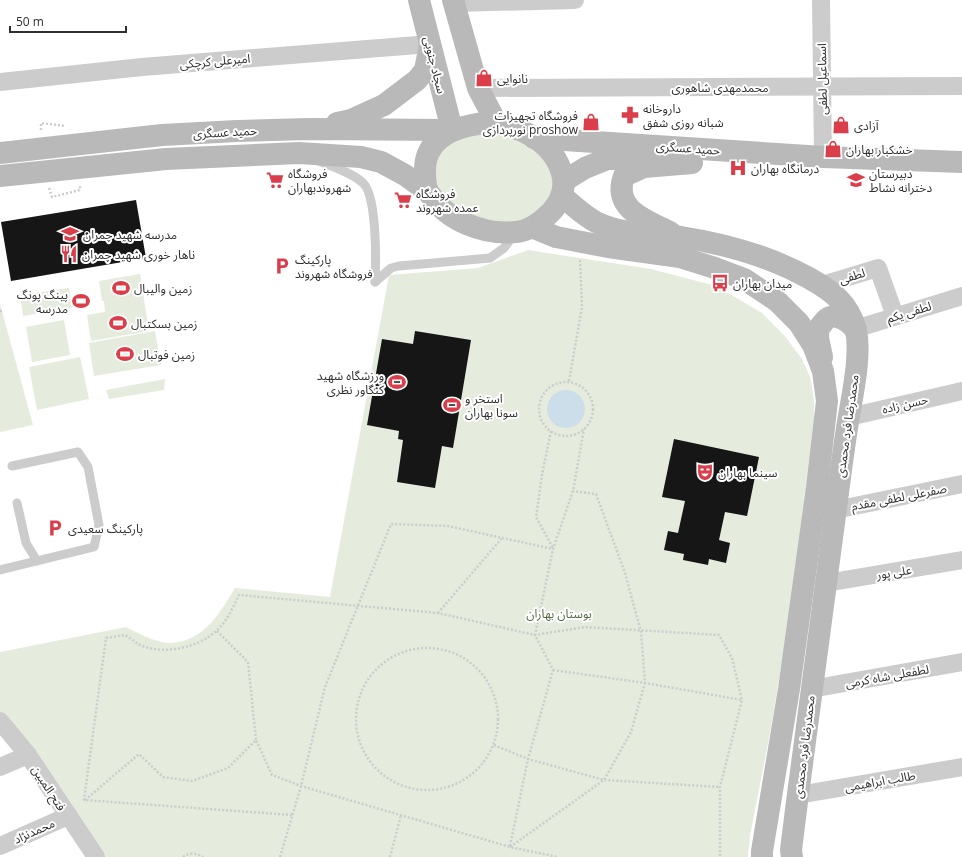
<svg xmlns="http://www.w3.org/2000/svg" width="962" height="857" font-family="'Open Sans','Noto Sans Arabic',sans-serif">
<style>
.green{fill:#e5ecde}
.water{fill:#ccdeea}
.building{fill:#161616}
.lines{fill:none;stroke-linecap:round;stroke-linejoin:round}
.path{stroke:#ccc;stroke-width:2.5;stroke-dasharray:2 2;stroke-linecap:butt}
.service{stroke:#ccc;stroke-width:9}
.minor{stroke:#ccc;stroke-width:18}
.secondary{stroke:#b9b9b9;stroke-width:22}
.labels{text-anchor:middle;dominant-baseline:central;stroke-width:4;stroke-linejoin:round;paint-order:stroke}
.street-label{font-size:12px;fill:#2f2f2f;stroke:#fff}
.poi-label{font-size:12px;fill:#2f2f2f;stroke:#fff;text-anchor:start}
.park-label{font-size:12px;fill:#53693f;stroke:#fff}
</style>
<rect width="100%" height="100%" fill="#fff"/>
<g class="green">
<polygon points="491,131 533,145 555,175 550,200 530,217 519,221 507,222 483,219 458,209 441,193 436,181 434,168 437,156 452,139"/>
<path d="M528 250 651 269 716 286 762 313 784 335 802 359 810 377 814 399V418L807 509 771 728 750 836 748 857H103L0 713V652L126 627C138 633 156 643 170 643 203 642 220 613 235 588L330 597 389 275 478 268Z"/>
<polygon points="140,274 149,331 91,341 87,315 105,312 104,301 102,301 99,281"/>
<polygon points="69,288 72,308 23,316 20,295"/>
<polygon points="0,304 33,425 0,432"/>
<polygon points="64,320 70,355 32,362 26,327"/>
<polygon points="155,331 161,365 94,376 89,343"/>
<polygon points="80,357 89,399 37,410 29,367"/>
<polygon points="165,379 164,390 109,399 106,390"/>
</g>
<circle class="water" cx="566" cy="409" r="19"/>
<g class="building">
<polygon points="136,200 146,258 11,281 1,222"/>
<polygon points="415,331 471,340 453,448 442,446 435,488 397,482 403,440 398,439 399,431 367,425 382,339 413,344"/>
<polygon points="674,439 759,457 747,516 725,512 719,540 730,543 726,563 709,559 708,565 683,560 684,554 664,550 668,531 678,533 685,501 662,497"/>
</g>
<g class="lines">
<g class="path">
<polyline points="41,130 41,123 65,126"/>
<polyline points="49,188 52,197 80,190 80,186"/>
<polyline points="0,311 2,311"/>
<polyline points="569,381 582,307 580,259"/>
<circle cx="566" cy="409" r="27"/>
<polyline points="551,431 542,475 536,517 553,548"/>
<polyline points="438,613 502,538"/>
<polyline points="217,631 248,662 256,740"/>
<circle cx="427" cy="719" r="71"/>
<polyline points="553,670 645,683 742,700"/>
<polyline points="494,745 528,759 604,780 720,787"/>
<polyline points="85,800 139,754 163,777 192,781 228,768 256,740 272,775 301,786 510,847 558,857"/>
<path d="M292 815 84 800 106 638 125 635C130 638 134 641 138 644 161 656 198 648 216 631 227 622 233 607 239 595L438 613 535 635 585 627 719 635 732 658 742 700 720 787V857"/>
<polyline points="510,846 528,759 553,670 535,635 553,549 573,491 584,429"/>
<polyline points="510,847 604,780 631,732 645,683 641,632 625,573 596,494 573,491"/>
<path d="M183 857C190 852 196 853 203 857"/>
<polyline points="280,857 301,786 325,687 391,524 448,526 553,549"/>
<polyline points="390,857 401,815"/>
</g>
<g class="service">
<path d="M319 161C331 166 353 173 363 183 377 196 376 261 375 282"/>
<polyline points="375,282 391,268 399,266 490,258 504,248 515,233"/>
<polyline points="17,503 26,543 37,561"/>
<polyline points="0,570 94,547 99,525 88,467 78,452 12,466"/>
</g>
<g class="minor">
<polyline points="821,0 823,157"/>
<polyline points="454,3 575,0"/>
<polyline points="0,82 142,67 430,44"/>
<polyline points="478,88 962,86"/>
<polyline points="822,285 878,268 895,316"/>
<polyline points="855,329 962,296"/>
<polyline points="849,417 962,391"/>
<polyline points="835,510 962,484"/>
<polyline points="826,583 962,560"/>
<polyline points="811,689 962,662"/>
<polyline points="0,721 28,755 96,857"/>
<polyline points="0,767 28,755"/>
<polyline points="798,795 962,767"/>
<polyline points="0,846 68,816"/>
</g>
<g class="secondary">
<polyline points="453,0 478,88 497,124"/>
<polyline points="337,123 351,120 384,105 417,80 425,70 430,45"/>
<path d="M486 123C516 124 550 139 561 170 567 187 562 201 550 213 541 222 529 231 516 232 483 235 447 221 429 193 426 188 425 178 425 172 424 137 456 126 486 123Z"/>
<polyline points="534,138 823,157 962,162"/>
<polyline points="0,153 162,135 237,131 309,129 452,130 419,0"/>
<polyline points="0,176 166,159 299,153 361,157 381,162 405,175 428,192"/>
<polyline points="564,181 585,168 607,159 643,159"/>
<path d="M562 196C573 205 584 216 596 222 622 235 654 234 681 237 726 244 769 256 809 278 832 291 849 303 856 330 861 356 853 391 849 416 845 439 842 462 839 485 822 606 806 728 791 850L792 857"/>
<polyline points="532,227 556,237 608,247 680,257 715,268 744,279 777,301 799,323 813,345 823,371 827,401 817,488 789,689 762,851 762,857"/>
<path d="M670 232C646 220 612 209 624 176L644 167 692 163"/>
<path d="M822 357C821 350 818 342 818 334 818 330 820 326 823 323 832 309 848 321 855 329"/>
</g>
</g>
<defs>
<g id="shop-bare" transform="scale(1.38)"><path d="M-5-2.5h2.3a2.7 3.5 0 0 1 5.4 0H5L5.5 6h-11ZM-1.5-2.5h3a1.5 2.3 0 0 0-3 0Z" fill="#da3e4a" stroke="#fff" stroke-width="2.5" paint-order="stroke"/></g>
<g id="pharmacy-bare" transform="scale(1.38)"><path d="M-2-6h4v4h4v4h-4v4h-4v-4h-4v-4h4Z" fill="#da3e4a" stroke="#fff" stroke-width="2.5" paint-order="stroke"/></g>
<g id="hospital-bare" transform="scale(1.38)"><path d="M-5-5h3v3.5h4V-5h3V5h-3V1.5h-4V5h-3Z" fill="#da3e4a" stroke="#fff" stroke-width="2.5" paint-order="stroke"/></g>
<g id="supermarket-bare" transform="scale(1.38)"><path d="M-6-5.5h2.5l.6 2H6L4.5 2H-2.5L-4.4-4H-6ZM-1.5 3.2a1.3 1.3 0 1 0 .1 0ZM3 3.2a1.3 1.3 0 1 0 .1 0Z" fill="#da3e4a" stroke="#fff" stroke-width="2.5" paint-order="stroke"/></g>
<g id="school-bare" transform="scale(1.38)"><path d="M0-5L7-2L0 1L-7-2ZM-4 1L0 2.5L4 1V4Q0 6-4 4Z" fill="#da3e4a" stroke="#fff" stroke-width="2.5" paint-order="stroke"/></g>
<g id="restaurant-bare" transform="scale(1.38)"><path d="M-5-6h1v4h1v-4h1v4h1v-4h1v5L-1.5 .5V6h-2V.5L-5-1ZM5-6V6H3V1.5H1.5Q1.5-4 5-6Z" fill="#da3e4a" stroke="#fff" stroke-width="2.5" paint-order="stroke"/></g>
<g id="parking-bare" transform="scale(1.38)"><path d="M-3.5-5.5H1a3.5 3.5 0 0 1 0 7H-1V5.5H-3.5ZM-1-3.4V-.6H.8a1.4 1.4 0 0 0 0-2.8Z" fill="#da3e4a" stroke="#fff" stroke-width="2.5" paint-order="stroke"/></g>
<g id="bus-bare" transform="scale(1.38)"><path d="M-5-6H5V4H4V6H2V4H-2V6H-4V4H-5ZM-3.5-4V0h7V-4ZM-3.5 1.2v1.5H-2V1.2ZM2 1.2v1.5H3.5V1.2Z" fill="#da3e4a" stroke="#fff" stroke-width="2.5" paint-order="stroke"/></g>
<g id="stadium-bare" transform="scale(1.38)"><path d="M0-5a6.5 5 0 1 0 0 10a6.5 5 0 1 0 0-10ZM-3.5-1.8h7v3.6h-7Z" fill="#da3e4a" stroke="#fff" stroke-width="2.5" paint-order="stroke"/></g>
<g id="theatre-bare" transform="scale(1.38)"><path d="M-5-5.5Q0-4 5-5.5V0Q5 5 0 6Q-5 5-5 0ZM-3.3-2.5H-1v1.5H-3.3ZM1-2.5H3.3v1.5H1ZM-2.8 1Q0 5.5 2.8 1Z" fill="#da3e4a" stroke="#fff" stroke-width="2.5" paint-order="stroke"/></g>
</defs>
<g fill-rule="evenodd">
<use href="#shop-bare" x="484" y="78"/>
<use href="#pharmacy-bare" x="630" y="115"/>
<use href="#shop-bare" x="591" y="122"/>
<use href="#shop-bare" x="841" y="125"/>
<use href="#shop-bare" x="833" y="149"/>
<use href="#hospital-bare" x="738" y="168"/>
<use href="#supermarket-bare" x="275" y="180"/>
<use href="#school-bare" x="856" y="180"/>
<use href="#supermarket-bare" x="403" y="200"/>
<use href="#school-bare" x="70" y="234"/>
<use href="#restaurant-bare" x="69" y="254"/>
<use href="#parking-bare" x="282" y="266"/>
<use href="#bus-bare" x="720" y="283"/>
<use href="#stadium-bare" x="121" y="288"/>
<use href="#stadium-bare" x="81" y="301"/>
<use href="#stadium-bare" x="118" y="323"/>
<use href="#stadium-bare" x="125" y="354"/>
<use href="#stadium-bare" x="397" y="382"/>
<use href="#stadium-bare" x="452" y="405"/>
<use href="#theatre-bare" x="705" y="472"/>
<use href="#parking-bare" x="55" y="528"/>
</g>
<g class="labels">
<g class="street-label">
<text transform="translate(215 61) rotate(-5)">امیرعلی کرچکی</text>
<text transform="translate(435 65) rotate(76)">سجاد جنوبی</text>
<text transform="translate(822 79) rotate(-91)">اسماعیل لطفی</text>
<text x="720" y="87">محمدمهدی شاهوری</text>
<text transform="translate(225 132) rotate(-3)">حمید عسگری</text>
<text transform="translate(688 148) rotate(4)">حمید عسگری</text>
<text transform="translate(852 276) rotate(-17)">لطفی</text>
<text transform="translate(909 312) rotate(-17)">لطفی یکم</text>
<text transform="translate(905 404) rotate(-13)">حسن زاده</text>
<text transform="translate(847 426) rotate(-82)">محمدرضا فرد محمدی</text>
<text transform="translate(899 497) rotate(-11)">صفرعلی لطفی مقدم</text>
<text transform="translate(894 572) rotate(-9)">علی پور</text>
<text transform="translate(887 676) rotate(-10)">لطفعلی شاه کرمی</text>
<text transform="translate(804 747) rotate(-83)">محمدرضا فرد محمدی</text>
<text transform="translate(880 781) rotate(-10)">طالب ابراهیمی</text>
<text transform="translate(49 788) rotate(57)">فتح المبین</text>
<text transform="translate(34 831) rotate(-24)">محمدنژاد</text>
</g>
<g class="poi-label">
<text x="497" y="78">نانوایی</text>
<text x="643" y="108">داروخانه<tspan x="643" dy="14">شبانه روزی شفق</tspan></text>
<text x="578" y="115" text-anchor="end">فروشگاه تجهیزات<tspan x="578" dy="14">نورپردازی proshow</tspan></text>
<text x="854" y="125">آزادی</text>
<text x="846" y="149">خشکبار بهاران</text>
<text x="751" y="168">درمانگاه بهاران</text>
<text x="288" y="173">فروشگاه<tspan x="288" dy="14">شهروندبهاران</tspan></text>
<text x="869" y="173">دبیرستان<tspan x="869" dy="14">دخترانه نشاط</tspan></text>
<text x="416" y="193">فروشگاه<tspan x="416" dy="14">عمده شهروند</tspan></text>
<text x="83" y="234">مدرسه شهید چمران</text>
<text x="82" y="254">ناهار خوری شهید چمران</text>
<text x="295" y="259">پارکینگ<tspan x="295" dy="14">فروشگاه شهروند</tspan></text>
<text x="733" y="283">میدان بهاران</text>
<text x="134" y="288">زمین والیبال</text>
<text x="68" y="294" text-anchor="end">پینگ پونگ<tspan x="68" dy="14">مدرسه</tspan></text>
<text x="131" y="323">زمین بسکتبال</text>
<text x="138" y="354">زمین فوتبال</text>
<text x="384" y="375" text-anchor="end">ورزشگاه شهید<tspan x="384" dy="14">کنگاور نظری</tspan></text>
<text x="465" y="398">استخر و<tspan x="465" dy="14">سونا بهاران</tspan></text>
<text x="718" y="472">سینما بهاران</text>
<text x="68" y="528">پارکینگ سعیدی</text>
</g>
<g class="park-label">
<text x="559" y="613">بوستان بهاران</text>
</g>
</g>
<path d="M10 26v6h116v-6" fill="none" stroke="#2f2f2f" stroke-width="2"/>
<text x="16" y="26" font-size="12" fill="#2f2f2f" stroke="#ffffff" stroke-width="3" paint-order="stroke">50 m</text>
</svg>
